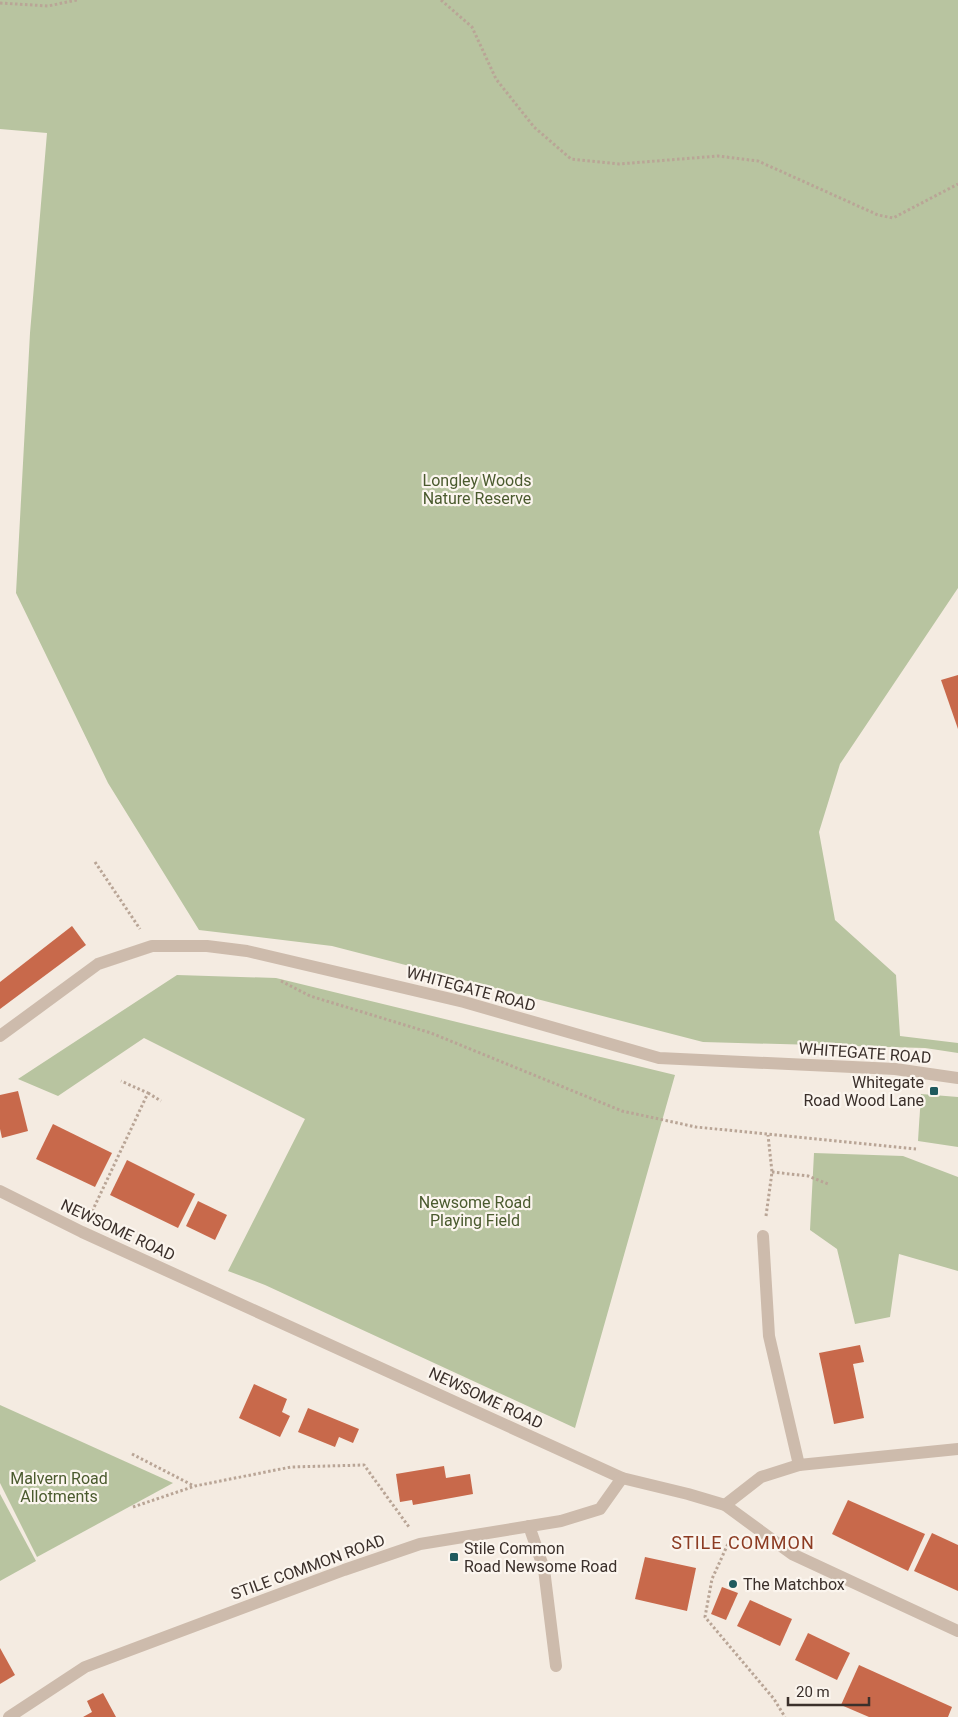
<svg xmlns="http://www.w3.org/2000/svg" width="958" height="1717" font-family="Roboto,sans-serif">
<style>
.green{fill:#b8c4a0}
.building{fill:#c8694b}
.lines{fill:none;stroke-linecap:round;stroke-linejoin:round}
.path{stroke:#b9a596;stroke-width:3;stroke-dasharray:2.5 2.5;stroke-linecap:butt}
.service{stroke:#cdbbac;stroke-width:12}
.minor{stroke:#cdbbac;stroke-width:12}
.poi-dot{fill:#1f5a5e;stroke:#fbf5ee;stroke-width:2}
.labels{text-anchor:middle;dominant-baseline:central;stroke-width:4.5;stroke-linejoin:round;paint-order:stroke}
.park-label{font-size:16px;fill:#4a5a2e;stroke:#fbf5ee}
.street-label{font-size:16px;fill:#3b302b;stroke:#fbf5ee}
.poi-label{font-size:16px;fill:#3b302b;stroke:#fbf5ee;text-anchor:start}
.neighbourhood-label{font-size:18px;letter-spacing:1px;fill:#8c3b22;stroke:#fbf5ee}
</style>
<rect width="100%" height="100%" fill="#f4ebe1"/>
<g class="green">
<polygon points="0,0 958,0 958,588 840,764 819,832 835,920 896,975 900,1036 958,1043 958,1053 925,1048 703,1042 332,946 199,930 108,783 16,593 30,333 47,133 0,129"/>
<polygon points="177,975 276,978 675,1075 575,1428 265,1285 228,1271 305,1119 144,1038 58,1096 18,1079"/>
<polygon points="921,1094 958,1097 958,1147 918,1141"/>
<polygon points="814,1153 903,1156 958,1177 958,1271 899,1254 890,1317 855,1324 837,1249 810,1230"/>
<polygon points="0,1405 173,1483 37,1557 0,1483"/>
<polygon points="0,1494 36,1561 0,1581"/>
</g>
<g class="building">
<polygon points="958,675 958,729 941,680"/>
<polygon points="72,926 86,945 0,1009 0,982"/>
<polygon points="18,1091 28,1131 2,1138 0,1129 0,1095"/>
<polygon points="53,1124 112,1153 95,1187 36,1159"/>
<polygon points="127,1160 195,1194 178,1228 110,1195"/>
<polygon points="198,1201 227,1215 215,1240 186,1226"/>
<polygon points="860,1345 864,1362 853,1364 864,1418 834,1424 819,1353"/>
<polygon points="254,1384 287,1399 282,1412 290,1416 280,1437 239,1418"/>
<polygon points="308,1408 359,1429 353,1443 339,1437 335,1447 298,1432"/>
<polygon points="444,1466 446,1478 470,1474 473,1494 413,1505 412,1500 400,1502 396,1474"/>
<polygon points="848,1500 925,1534 908,1571 832,1534"/>
<polygon points="932,1533 958,1545 958,1591 914,1571"/>
<polygon points="645,1557 696,1568 687,1611 635,1599"/>
<polygon points="722,1587 738,1593 726,1620 711,1614"/>
<polygon points="750,1600 792,1619 780,1646 737,1626"/>
<polygon points="808,1633 850,1653 837,1680 795,1660"/>
<polygon points="0,1648 15,1675 0,1684"/>
<polygon points="859,1665 952,1707 948,1717 869,1717 841,1705"/>
<polygon points="103,1693 116,1717 83,1717 92,1712 87,1701"/>
</g>
<g class="lines">
<g class="path">
<polyline points="441,0 472,27 496,79 534,127 571,159 619,164 718,156 758,161 878,215 893,218 958,184"/>
<polyline points="0,3 48,6 77,0"/>
<polyline points="95,862 140,929"/>
<polyline points="281,981 310,996 431,1033 622,1111 696,1127 916,1149"/>
<polyline points="148,1093 161,1101"/>
<polyline points="772,1172 808,1176 828,1184"/>
<polyline points="90,1216 148,1093 121,1081"/>
<polyline points="766,1216 772,1172 768,1135"/>
<polyline points="132,1454 194,1486"/>
<polyline points="133,1507 195,1486 291,1467 364,1465 409,1527"/>
<polyline points="732,1535 712,1579 705,1617 774,1699 785,1717"/>
</g>
<polyline class="service" points="529,1526 544,1569 556,1666"/>
<g class="minor">
<polyline points="0,1036 98,964 152,946 207,946 247,951 464,1002 659,1058 895,1069 958,1078"/>
<polyline points="0,1191 82,1232 622,1478 688,1494 725,1505 792,1554 958,1631"/>
<polyline points="763,1236 769,1336 799,1465"/>
<polyline points="725,1505 761,1477 799,1465 958,1449"/>
<polyline points="9,1717 85,1667 344,1570 420,1544 561,1521 600,1509 622,1478"/>
</g>
</g>
<g class="poi-dot">
<rect x="929" y="1086" width="10" height="10" rx="2.5"/>
<rect x="449" y="1552" width="10" height="10" rx="2.5"/>
<circle cx="733" cy="1584" r="5"/>
</g>
<g class="labels">
<g class="park-label">
<text x="477" y="480">Longley Woods<tspan x="477" dy="18">Nature Reserve</tspan></text>
<text x="475" y="1202">Newsome Road<tspan x="475" dy="18">Playing Field</tspan></text>
<text x="59" y="1478">Malvern Road<tspan x="59" dy="18">Allotments</tspan></text>
</g>
<g class="street-label">
<text transform="translate(471 989) rotate(15)">WHITEGATE ROAD</text>
<text transform="translate(865 1053) rotate(4)">WHITEGATE ROAD</text>
<text transform="translate(118 1230) rotate(25)">NEWSOME ROAD</text>
<text transform="translate(486 1398) rotate(25)">NEWSOME ROAD</text>
<text transform="translate(308 1567) rotate(-20)">STILE COMMON ROAD</text>
</g>
<g class="poi-label">
<text x="924" y="1082" text-anchor="end">Whitegate<tspan x="924" dy="18">Road Wood Lane</tspan></text>
<text x="464" y="1548">Stile Common<tspan x="464" dy="18">Road Newsome Road</tspan></text>
<text x="743" y="1584">The Matchbox</text>
</g>
<g class="neighbourhood-label">
<text x="743" y="1542">STILE COMMON</text>
</g>
</g>
<path d="M788 1697v8h81v-8" fill="none" stroke="#3b302b" stroke-width="2.5"/>
<text x="796" y="1697" font-size="15" fill="#3b302b" stroke="#fbf5ee" stroke-width="4" paint-order="stroke">20 m</text>
</svg>
